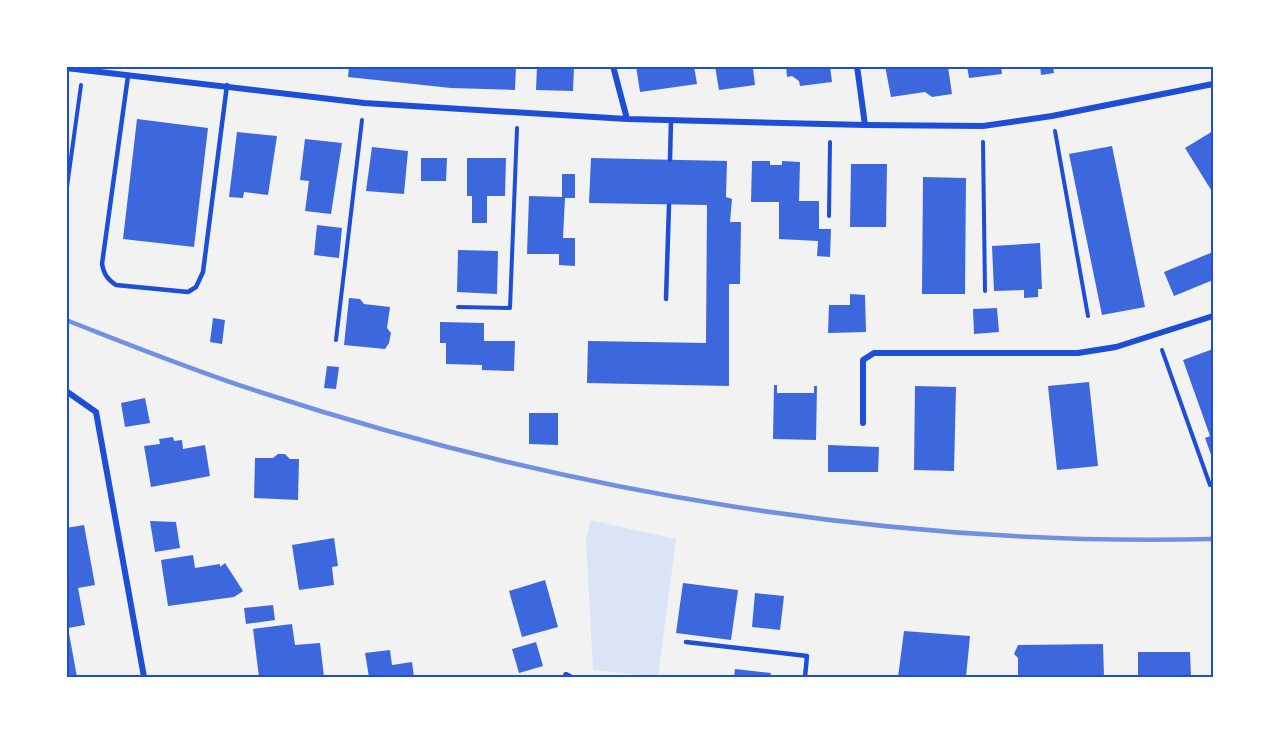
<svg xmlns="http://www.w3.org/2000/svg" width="1279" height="743" font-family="Georgia,serif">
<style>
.green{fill:#dbe4f7}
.building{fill:#3d67dc}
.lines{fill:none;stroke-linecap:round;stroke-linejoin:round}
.path{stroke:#1d4ed8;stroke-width:4}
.service{stroke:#1d4ed8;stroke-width:4.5}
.minor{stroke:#1d4ed8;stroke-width:6}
.rail{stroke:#7290e2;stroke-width:4.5}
.neatline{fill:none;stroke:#1d4ed8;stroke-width:2}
</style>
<rect width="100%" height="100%" fill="#f2f2f2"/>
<polygon class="green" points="590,520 676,539 658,677 593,670 586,540"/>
<g class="building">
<polygon points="349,66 516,66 515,90 451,88 348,77"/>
<polygon points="537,66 574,66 573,91 536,90"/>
<polygon points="636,66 694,66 697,84 640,92"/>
<polygon points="715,66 762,66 762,67 753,69 755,85 719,90"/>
<polygon points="786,66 830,66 832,82 800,86 799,81 792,76 787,77"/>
<polygon points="885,66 930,66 931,69 948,67 952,94 932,97 925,92 891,97"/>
<polygon points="967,66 1001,66 1002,74 969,78"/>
<polygon points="1040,66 1053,66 1054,73 1041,75"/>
<polygon points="137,119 208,128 194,247 123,239"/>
<polygon points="1213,131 1213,193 1185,148"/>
<polygon points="237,132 277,136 268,195 244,192 243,198 229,197"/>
<polygon points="305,139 342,143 331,214 305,211 309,181 300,180"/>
<polygon points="1112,146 1145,307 1102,315 1069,154"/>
<polygon points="372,147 408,151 404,194 366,191"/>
<polygon points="421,158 447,158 446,181 421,181"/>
<polygon points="467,158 506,158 505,196 487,196 487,223 472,223 472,196 467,196"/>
<polygon points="591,158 727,161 726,197 732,199 730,222 741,222 740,284 729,284 729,386 587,383 588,341 706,343 707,205 589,203"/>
<polygon points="752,161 770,161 770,165 782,165 782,161 800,162 799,201 819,201 819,229 831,229 830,257 817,256 818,241 779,239 779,202 751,202"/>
<polygon points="851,164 887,164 886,227 850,227"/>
<polygon points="562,174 575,174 575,198 565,198 563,238 575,238 575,266 559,265 559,254 527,254 529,196 562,197"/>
<polygon points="923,177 966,178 965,294 922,294"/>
<polygon points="317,225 342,228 339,258 314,255"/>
<polygon points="1040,243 1042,289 1038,289 1038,297 1024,298 1024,290 994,291 992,246"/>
<polygon points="458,250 498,251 497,294 457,292"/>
<polygon points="1213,252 1213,280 1174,296 1164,272"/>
<polygon points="850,294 865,295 866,332 828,333 829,305 850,305"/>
<polygon points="349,298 360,299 364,304 390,307 387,328 391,333 389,343 385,349 344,345"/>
<polygon points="997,308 999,332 974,334 973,309"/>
<polygon points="213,318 225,320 222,344 210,342"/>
<polygon points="440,322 484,323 484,341 515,341 514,371 482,370 482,365 446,364 446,343 440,343"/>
<polygon points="1213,349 1213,460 1205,438 1210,436 1183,360"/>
<polygon points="327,366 339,367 336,389 324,388"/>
<polygon points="1089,382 1098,466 1057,470 1048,386"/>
<polygon points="774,385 777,385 777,393 814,393 814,386 817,386 816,440 773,439"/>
<polygon points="915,386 956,387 954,471 914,470"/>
<polygon points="145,398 150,423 125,427 121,403"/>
<polygon points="529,413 558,413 558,445 529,444"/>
<polygon points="173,437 174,441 182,440 183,449 205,445 210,476 151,487 144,446 160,444 159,439"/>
<polygon points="828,445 879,447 878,472 828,472"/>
<polygon points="278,454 285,454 290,459 299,459 298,500 254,498 255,458 273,458"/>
<polygon points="150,521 176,522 180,548 155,552"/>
<polygon points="84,525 95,585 78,588 85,625 68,628 77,677 66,677 66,528"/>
<polygon points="334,538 338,566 332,567 334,585 299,590 292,545"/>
<polygon points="193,555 195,568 220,564 220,567 225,563 243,591 234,597 168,606 161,560"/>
<polygon points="545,580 558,627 522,637 509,591"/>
<polygon points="683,583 738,590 731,640 676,633"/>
<polygon points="755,593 784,596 780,630 752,627"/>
<polygon points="273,605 275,620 246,624 244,608"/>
<polygon points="292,624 295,645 320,643 324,677 259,677 253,629"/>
<polygon points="904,631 970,636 966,677 898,677"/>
<polygon points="536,642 543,666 519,673 512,649"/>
<polygon points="1103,644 1104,677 1018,677 1018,658 1014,654 1018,645"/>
<polygon points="390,650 392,665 412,662 414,677 369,677 365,653"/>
<polygon points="1138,652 1190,652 1191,677 1138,677"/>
<polygon points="735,669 771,673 770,677 734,677"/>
</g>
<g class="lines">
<g class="path">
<polyline points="1055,131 1088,316"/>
<polyline points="983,142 985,291"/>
<polyline points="66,194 81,85"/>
<polyline points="829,216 830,142"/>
<polyline points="458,307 510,308 517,128"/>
<polyline points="336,340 362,120"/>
<polyline points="1162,350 1210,485"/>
</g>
<g class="service">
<path d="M128 76 102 264C104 274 107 279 116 285L188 292 196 287 203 272 227 85"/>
<polyline points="670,160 671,120"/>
<polyline points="666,299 669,205"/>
<polyline points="686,642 807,656 805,677"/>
</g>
<g class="minor">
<polyline points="613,66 627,119"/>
<polyline points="857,66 865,125"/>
<polyline points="66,68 364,103 627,119 865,125 983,126 1052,116 1213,84"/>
<polyline points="66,391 96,412 144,677"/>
<polyline points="863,423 863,360 874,353 1078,353 1116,347 1213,316"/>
<polyline points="566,675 570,677"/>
</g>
<path class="rail" d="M66 320C130 345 194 371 260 392 565 492 891 547 1213 539"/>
</g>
<rect width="1279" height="743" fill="none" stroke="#ffffff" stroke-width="135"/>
<rect x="68" y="68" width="1144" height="608" class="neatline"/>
</svg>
